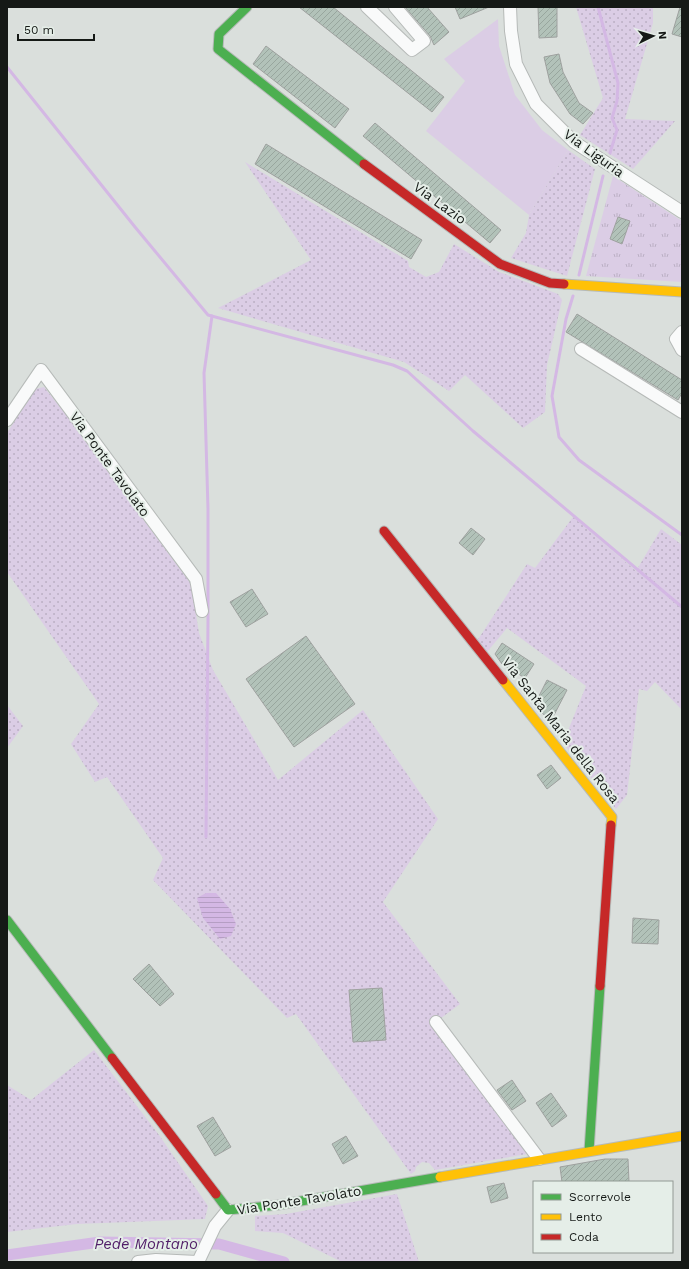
<svg xmlns="http://www.w3.org/2000/svg" width="689" height="1269" font-family="'Work Sans',sans-serif">
<style>
.grass{fill:url(#grass-dots)}
.park{fill:url(#park-tufts)}
.pitch{fill:#dbcde5}
.water{fill:url(#water-rules)}
.lines{fill:none;stroke-linecap:round;stroke-linejoin:round}
.stream{stroke:#d4b8e4;stroke-width:3}
.canal{stroke:#d4b8e4;stroke-width:11}
.building{fill:url(#building-hatch);stroke:#9ea19f}
.street-casing{stroke:#b6bab8;stroke-width:14}
.fast-casing{stroke:#b6bab8;stroke-width:11}
.slow-casing{stroke:#b6bab8;stroke-width:11}
.jam-casing{stroke:#b6bab8;stroke-width:11}
.street{stroke:#f9fafa;stroke-width:12}
.fast{stroke:#4caf50;stroke-width:9}
.slow{stroke:#ffc107;stroke-width:9}
.jam{stroke:#c62828;stroke-width:9}
.labels{text-anchor:middle;dominant-baseline:central;stroke-width:4;stroke-linejoin:round;paint-order:stroke}
.street-label{font-size:14px;fill:#151916;stroke:#e5eee8}
.water-label{font-size:15px;font-style:italic;fill:#522069;stroke:#e5eee8}
</style>
<defs>
<pattern id="grass-dots" width="8" height="8" patternUnits="userSpaceOnUse"><rect width="8" height="8" fill="#dbcde5"/><path d="M2 2h.1M6 6h.1" fill="none" stroke="#bbafc4" stroke-width="1.8" stroke-linecap="round"/></pattern>
<pattern id="park-tufts" width="24" height="20" patternUnits="userSpaceOnUse"><rect width="24" height="20" fill="#dbcde5"/><path d="M3 7l-1-3M5 7V3M7 7l1-3M15 17l-1-3M17 17v-4M19 17l1-3" fill="none" stroke="#bbafc4"/></pattern>
<pattern id="water-rules" width="6" height="5" patternUnits="userSpaceOnUse"><rect width="6" height="5" fill="#d4b8e4"/><path d="M0 2.5h6" fill="none" stroke="#b59ec3"/></pattern>
<pattern id="building-hatch" width="6" height="6" patternUnits="userSpaceOnUse"><rect width="6" height="6" fill="#b2c2b9"/><path d="M-1 1l2-2M0 6l6-6M5 7l2-2" fill="none" stroke="#98a69e"/></pattern>
</defs>
<rect width="100%" height="100%" fill="#dadfdc"/>
<g class="grass">
<polygon points="576,7 653,7 653,23 625,119 675,121 633,169 580,135 603,98"/>
<polygon points="568,150 595,169 567,276 511,258 526,233 529,215"/>
<polygon points="245,162 408,261 409,267 426,277 439,272 454,244 499,272 558,294 562,300 547,365 545,412 523,428 465,375 449,391 404,362 218,308 311,260"/>
<polygon points="44,387 67,416 191,584 199,633 213,670 278,780 363,710 438,819 383,902 460,1004 433,1024 528,1153 527,1154 435,1170 429,1163 422,1162 416,1167 415,1171 411,1174 296,1014 287,1018 153,880 163,858 107,777 95,782 71,744 99,704 7,572 7,433 35,389"/>
<polygon points="573,517 636,571 661,529 682,545 682,710 655,682 647,691 639,689 627,795 616,809 563,743 586,686 507,628 487,652 477,641 527,564 535,568"/>
<polygon points="7,705 23,726 7,748"/>
<polygon points="94,1050 159,1135 208,1206 205,1219 77,1224 7,1232 7,1085 31,1100"/>
<polygon points="397,1194 419,1262 342,1262 283,1233 255,1231 255,1216 286,1214"/>
</g>
<polygon class="park" points="613,176 682,221 682,282 586,276"/>
<polygon class="pitch" points="498,19 499,46 515,95 542,130 568,150 529,215 426,131 465,81 444,59"/>
<polygon class="water" points="206,893 216,893 230,909 236,924 231,936 220,939 203,918 197,898"/>
<g class="lines">
<g class="stream">
<polyline points="598,7 618,83 617,101 612,118 617,130 610,153"/>
<polyline points="7,67 135,227 208,315 393,365 407,371 473,431 682,607"/>
<polyline points="579,275 603,176"/>
<polyline points="573,296 566,319 552,396 559,437 579,460 682,535"/>
<polyline points="206,837 208,621 208,509 204,373 212,316"/>
</g>
<polyline class="canal" points="7,1255 100,1242 219,1244 284,1262"/>
</g>
<g class="building">
<polygon points="299,7 333,7 444,97 432,112"/>
<polygon points="405,7 427,7 449,32 434,45 430,36"/>
<polygon points="455,7 489,7 460,19"/>
<polygon points="538,7 557,7 557,37 539,38"/>
<polygon points="680,7 682,7 682,37 672,34"/>
<polygon points="266,46 349,109 335,128 253,64"/>
<polygon points="559,54 563,72 579,103 593,113 583,124 570,114 550,83 544,57"/>
<polygon points="375,123 501,230 490,243 363,136"/>
<polygon points="266,144 422,240 411,259 255,164"/>
<polygon points="618,217 630,221 622,244 610,239"/>
<polygon points="577,314 682,380 682,393 678,400 566,332"/>
<polygon points="471,528 485,539 473,555 459,543"/>
<polygon points="252,589 268,614 246,627 230,602"/>
<polygon points="306,636 355,704 294,747 246,679"/>
<polygon points="502,643 534,664 525,678 502,664 495,654"/>
<polygon points="547,680 567,690 552,719 543,714 535,704"/>
<polygon points="551,765 561,778 547,789 537,775"/>
<polygon points="633,918 659,920 658,944 632,943"/>
<polygon points="149,964 174,994 160,1006 133,979"/>
<polygon points="382,988 386,1040 353,1042 349,990"/>
<polygon points="512,1080 526,1101 512,1110 497,1090"/>
<polygon points="551,1093 567,1116 552,1127 536,1103"/>
<polygon points="213,1117 231,1147 215,1156 197,1126"/>
<polygon points="346,1136 358,1156 343,1164 332,1144"/>
<polygon points="605,1159 628,1159 629,1182 562,1182 560,1167"/>
<polygon points="504,1183 508,1198 491,1203 487,1187"/>
</g>
<g class="lines">
<g class="street-casing">
<g id="street">
<polyline points="367,7 412,50 424,41 395,7"/>
<polyline points="510,7 511,31 516,64 536,104 574,142 682,212"/>
<polyline points="682,332 676,339 682,350"/>
<polyline points="581,349 682,412"/>
<polyline points="7,420 41,370 196,579 202,611"/>
<polyline points="436,1022 539,1159"/>
<polyline points="138,1262 156,1260 197,1262"/>
<polyline points="198,1262 215,1226 228,1210"/>
</g>
</g>
<g class="fast-casing">
<g id="fast">
<polyline points="247,7 219,34 218,49 364,164"/>
<polyline points="7,920 112,1058"/>
<polyline points="589,1151 600,986"/>
<polyline points="216,1194 228,1210 278,1205 440,1177"/>
</g>
</g>
<g class="slow-casing">
<g id="slow">
<polyline points="564,284 682,292"/>
<polyline points="503,680 612,817 611,825"/>
<polyline points="440,1177 682,1136"/>
</g>
</g>
<g class="jam-casing">
<g id="jam">
<polyline points="364,164 500,264 550,283 564,284"/>
<polyline points="384,531 503,680"/>
<polyline points="600,986 611,825"/>
<polyline points="112,1058 216,1194"/>
</g>
</g>
<use href="#street" class="street"/>
<use href="#fast" class="fast"/>
<use href="#slow" class="slow"/>
<use href="#jam" class="jam"/>
</g>
<g class="labels">
<g class="street-label">
<text transform="translate(594 153) rotate(36)">Via Liguria</text>
<text transform="translate(440 203) rotate(36)">Via Lazio</text>
<text transform="translate(110 464) rotate(54)">Via Ponte Tavolato</text>
<text transform="translate(561 730) rotate(52)">Via Santa Maria della Rosa</text>
<text transform="translate(299 1200) rotate(-9)">Via Ponte Tavolato</text>
</g>
<g class="water-label">
<text x="146" y="1244">Pede Montano</text>
</g>
</g>
<rect width="689" height="1269" fill="none" stroke="#151916" stroke-width="16"/>
<rect x="533" y="1181" width="140" height="72" fill="#e5eee8" stroke="#929994"/>
<rect x="541" y="1194" width="20" height="6" fill="#4caf50" stroke="#929994"/>
<text x="569" y="1201" font-size="12" fill="#151916">Scorrevole</text>
<rect x="541" y="1214" width="20" height="6" fill="#ffc107" stroke="#929994"/>
<text x="569" y="1221" font-size="12" fill="#151916">Lento</text>
<rect x="541" y="1234" width="20" height="6" fill="#c62828" stroke="#929994"/>
<text x="569" y="1241" font-size="12" fill="#151916">Coda</text>
<g transform="translate(653 36) rotate(85)" stroke="#e5eee8" stroke-width="3" paint-order="stroke">
<path d="M0-3L7 15L0 10L-7 15Z" fill="#151916"/>
<text y="-6" font-size="11" font-weight="bold" text-anchor="middle" fill="#151916">N</text>
</g>
<path d="M18 34v6h76v-6" fill="none" stroke="#151916" stroke-width="2"/>
<text x="24" y="34" font-size="12" fill="#151916" stroke="#e5eee8" stroke-width="3" paint-order="stroke">50 m</text>
</svg>
